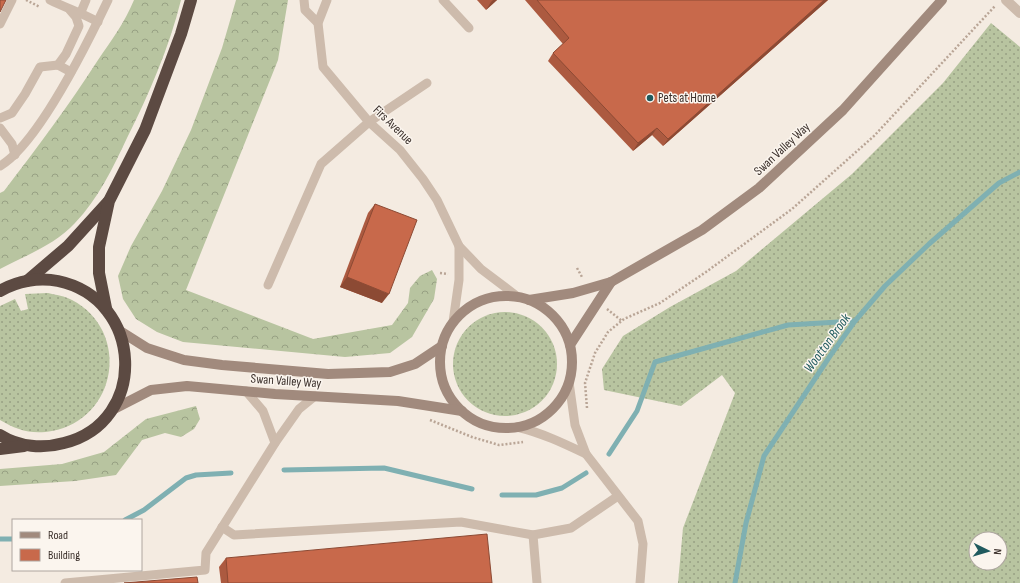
<svg xmlns="http://www.w3.org/2000/svg" width="1020" height="583" font-family="'Sofia Sans Condensed',sans-serif">
<style>
.grass{fill:url(#grass-dots);fill-rule:evenodd}
.forest{fill:url(#forest-crowns)}
.lines{fill:none;stroke-linecap:round;stroke-linejoin:round}
.stream{stroke:#7fb0b2;stroke-width:5}
.path{stroke:#b9a596;stroke-width:2.5;stroke-dasharray:2 2;stroke-linecap:butt}
.lane{stroke:#cdbbac;stroke-width:9}
.street{stroke:#cdbbac;stroke-width:10}
.secondary{stroke:#a18a7d;stroke-width:10}
.highway{stroke:#5c4a42;stroke-width:12}
.wall{fill:#ac5a40}
.shaded-wall{fill:#8c4a34}
.building{fill:#c8694b;stroke:#8c4a34}
.poi-dot{fill:#1f5a5e;stroke:#fbf5ee;stroke-width:1.5}
.labels{text-anchor:middle;dominant-baseline:central;stroke-width:3;stroke-linejoin:round;paint-order:stroke}
.poi-label{font-size:13px;fill:#3b302b;stroke:#fbf5ee;text-anchor:start}
.street-label{font-size:13px;fill:#3b302b;stroke:#fbf5ee}
.water-label{font-size:14px;font-style:italic;fill:#1f5a5e;stroke:#fbf5ee}
</style>
<defs>
<pattern id="grass-dots" width="8" height="8" patternUnits="userSpaceOnUse"><rect width="8" height="8" fill="#b8c4a0"/><path d="M2 2h.1M6 6h.1" fill="none" stroke="#97a083" stroke-width="1.8" stroke-linecap="round"/></pattern>
<pattern id="forest-crowns" width="20" height="18" patternUnits="userSpaceOnUse"><rect width="20" height="18" fill="#b8c4a0"/><path d="M2 6a3 3 0 1 1 6 0M12 15a3 3 0 1 1 6 0" fill="none" stroke="#97a083"/></pattern>
</defs>
<rect width="100%" height="100%" fill="#f4ebe1"/>
<g class="grass">
<path d="M991 23 1020 47V583H678L683 528 735 393 722 375 681 406 604 390 602 369 623 336 670 307 736 271 852 174 943 83ZM976 539H1000V563H976Z"/>
<path d="M48 293C56 295 65 296 72 300 131 331 118 419 52 431 42 433 29 433 19 429 12 427 6 423 0 420V306L15 299 21 311 28 309 25 294Z"/>
<circle cx="505" cy="364" r="52"/>
</g>
<g class="forest">
<path d="M134 0H181C169 48 149 94 127 138 113 168 98 199 75 223 56 244 25 256 0 269V193L4 191C37 148 69 105 98 60 111 41 125 22 134 0Z"/>
<polygon points="236,0 288,0 278,60 186,290 313,339 392,325 408,303 410,288 420,276 432,270 437,279 434,299 412,337 390,353 345,357 183,342 157,332 136,319 123,299 118,276 131,246 162,191 191,130 222,48"/>
<polygon points="196,406 200,419 194,429 181,437 165,433 142,440 116,475 75,481 0,486 0,469 62,464 104,452 146,419"/>
</g>
<g class="lines">
<g class="stream">
<polyline points="609,454 637,411 655,362 788,325 855,321"/>
<polyline points="284,470 384,468 472,489"/>
<polyline points="502,495 536,495 562,488 586,473"/>
<polyline points="125,520 144,510 186,478 196,475 231,473"/>
<polyline points="0,539 13,539"/>
<polyline points="735,583 746,523 764,456 830,356 855,321 885,286 929,244 999,183 1020,172"/>
</g>
<g class="path">
<polyline points="26,0 40,7"/>
<polyline points="577,268 582,277"/>
<polyline points="440,273 448,274"/>
<polyline points="607,309 622,321"/>
<polyline points="587,408 585,383 595,353 608,332 624,319 660,303 706,272 792,209 874,136 995,6"/>
<polyline points="430,420 472,437 499,445 523,442"/>
</g>
<g class="lane">
<path d="M50 0C66 8 82 13 98 22"/>
<polyline points="304,0 305,10 318,23"/>
<polyline points="327,0 318,23 323,67 369,122 400,150 423,179 437,200 459,246 481,269 518,297"/>
<polyline points="443,0 469,28"/>
<polyline points="81,12 86,0"/>
<polyline points="0,24 12,0"/>
<polyline points="58,65 66,54 79,26 76,17 70,10"/>
<polyline points="0,118 12,113 25,94 40,67 58,65 71,72"/>
<polyline points="0,128 12,144 15,155"/>
<path d="M0 166C39 143 88 42 108 0"/>
<polyline points="268,285 321,164 369,122 427,83"/>
<polyline points="453,322 459,280 459,246"/>
<polyline points="569,382 575,425 586,454 638,521 643,544 640,583"/>
<polyline points="246,391 263,411 275,443"/>
<path d="M517 427C542 433 563 443 586 454"/>
<polyline points="222,527 234,535 461,522 533,535 571,528 618,496"/>
<polyline points="533,535 537,583"/>
<polyline points="65,583 205,570 206,553 275,443 299,409 315,396"/>
</g>
<polyline class="street" points="1006,0 1020,13"/>
<g class="secondary">
<circle cx="506" cy="362" r="66"/>
<polyline points="529,300 573,293 611,282 702,230 759,188 843,110 942,0"/>
<polyline points="120,331 147,348 184,360 222,365 328,374 390,372 415,364 442,346"/>
<polyline points="570,345 611,282"/>
<polyline points="112,410 151,390 187,386 275,394 398,401 462,411"/>
</g>
<g class="highway">
<polyline points="27,281 68,246 108,202"/>
<path d="M0 291C17 281 39 277 58 281 144 299 149 422 64 443 43 449 19 447 0 435"/>
<polyline points="106,308 99,273 99,247 109,201 145,130 181,34 191,0"/>
<polyline points="0,449 24,446"/>
</g>
</g>
<g class="wall">
<polygon points="477,0 497,0 486,10"/>
<polygon points="525,0 828,0 663,146 652,135 633,151 548,61 553,53 563,44"/>
<polygon points="375,204 382,303 340,287 368,213"/>
<polygon points="226,558 492,583 221,583 219,567"/>
</g>
<g class="shaded-wall">
<polygon points="493,0 497,0 486,10 491,2"/>
<polygon points="824,0 828,0 663,146 668,139"/>
<polygon points="657,128 652,135 633,151 638,143"/>
<polygon points="347,277 389,294 382,303 340,287"/>
</g>
<g class="building">
<polygon points="0,0 6,0 0,12"/>
<polygon points="537,0 824,0 668,139 657,128 638,143 553,53 569,38"/>
<polygon points="375,204 417,220 389,294 347,277"/>
<polygon points="487,534 492,583 228,583 226,558"/>
<polygon points="197,577 198,583 124,583"/>
</g>
<circle class="poi-dot" cx="650" cy="98" r="4"/>
<g class="labels">
<g class="poi-label">
<text x="658" y="98">Pets at Home</text>
</g>
<g class="street-label">
<text transform="translate(393 125) rotate(44)">Firs Avenue</text>
<text transform="translate(782 149) rotate(-43)">Swan Valley Way</text>
<text transform="translate(286 381) rotate(4)">Swan Valley Way</text>
</g>
<g class="water-label">
<text transform="translate(827 343) rotate(-54)">Wootton Brook</text>
</g>
</g>
<rect x="12" y="519" width="130" height="52" fill="#fbf5ee" stroke="#aea6a0"/>
<rect x="20" y="532" width="20" height="6" fill="#a18a7d" stroke="#aea6a0"/>
<text x="48" y="539" font-size="12" fill="#3b302b">Road</text>
<rect x="20" y="549" width="20" height="12" fill="#c8694b" stroke="#aea6a0"/>
<text x="48" y="559" font-size="12" fill="#3b302b">Building</text>
<g transform="translate(988 551) rotate(95)"><circle r="19" fill="#fbf5ee" stroke="#aea6a0"/>
<path d="M0-3L7 15L0 10L-7 15Z" fill="#1f5a5e"/>
<text y="-6" font-size="11" font-weight="bold" text-anchor="middle" fill="#3b302b">N</text>
</g>
</svg>
